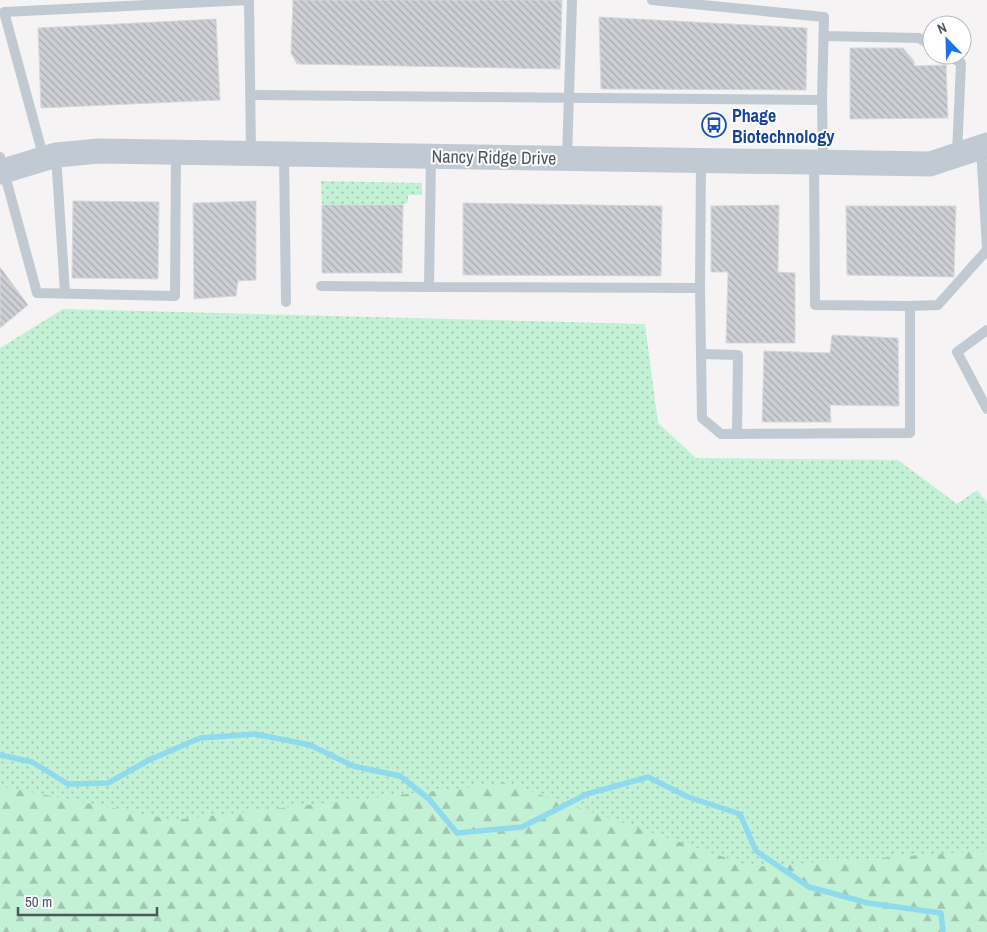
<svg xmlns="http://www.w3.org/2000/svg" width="987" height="932" font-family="'Archivo Narrow',sans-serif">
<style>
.grass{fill:url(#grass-dots)}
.forest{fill:url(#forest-firs)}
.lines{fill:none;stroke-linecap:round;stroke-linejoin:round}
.stream{stroke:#90daee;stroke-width:5.5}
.building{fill:url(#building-back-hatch);stroke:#d7d9de}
.service{stroke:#c1cad2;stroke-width:10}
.tertiary{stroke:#c1cad2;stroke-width:25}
.labels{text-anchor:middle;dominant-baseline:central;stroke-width:4;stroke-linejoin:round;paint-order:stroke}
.transit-label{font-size:18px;font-weight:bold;fill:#164399;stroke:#fff;text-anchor:start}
.street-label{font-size:18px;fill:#4a5661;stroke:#fff}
</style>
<defs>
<pattern id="grass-dots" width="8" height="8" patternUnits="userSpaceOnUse" patternTransform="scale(1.25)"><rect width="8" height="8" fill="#c3f1d5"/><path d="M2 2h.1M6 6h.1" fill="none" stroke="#a0c6b0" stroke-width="1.8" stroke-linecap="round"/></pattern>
<pattern id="forest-firs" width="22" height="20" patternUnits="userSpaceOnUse" patternTransform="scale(1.25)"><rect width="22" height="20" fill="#c3f1d5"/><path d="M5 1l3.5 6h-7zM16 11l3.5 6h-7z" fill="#a0c6b0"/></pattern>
<pattern id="building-back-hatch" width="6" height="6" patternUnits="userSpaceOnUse" patternTransform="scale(1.25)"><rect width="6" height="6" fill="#cdcfd5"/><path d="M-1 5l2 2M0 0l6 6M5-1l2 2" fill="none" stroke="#a8abb0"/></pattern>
</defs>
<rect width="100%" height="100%" fill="#f5f3f3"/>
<g class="grass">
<polygon points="321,181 422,183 422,195 408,195 408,202 403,205 322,205"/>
<polygon points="63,309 645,324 658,423 696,458 898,460 957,504 977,490 987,502 987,932 0,932 0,348"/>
</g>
<polygon class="forest" points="506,783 753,867 979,851 987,853 987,932 0,932 0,786 174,820"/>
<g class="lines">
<polyline class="stream" points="0,755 32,762 68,784 108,783 149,760 200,738 255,734 310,745 353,766 400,776 429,799 457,833 522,827 587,794 648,777 688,797 740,814 756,851 809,887 868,903 941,913 943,932"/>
</g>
<g class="building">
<polygon points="293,0 562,0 560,69 297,64 291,53"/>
<polygon points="599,17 807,28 806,90 601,89"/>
<polygon points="216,19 220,100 41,108 38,28"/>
<polygon points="850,48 903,48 914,61 914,66 946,65 948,118 850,119"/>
<polygon points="73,201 159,202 158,279 72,278"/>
<polygon points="256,201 256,280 238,281 236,296 194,299 193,203"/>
<polygon points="463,203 662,206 661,276 463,275"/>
<polygon points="322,205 403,205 402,273 322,273"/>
<polygon points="779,205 778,272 795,273 795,343 726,343 728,272 711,272 711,206"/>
<polygon points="846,206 956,206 954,277 847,275"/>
<polygon points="0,267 28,305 0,328"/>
<polygon points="832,335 898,338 899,406 830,405 831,422 762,422 764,351 830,353"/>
</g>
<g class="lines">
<g class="service">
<polyline points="652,0 824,17 822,100"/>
<polyline points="824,36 919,38 932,46"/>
<polyline points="948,55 961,63 957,154"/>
<polyline points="250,95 822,100 823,162"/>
<polyline points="981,148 987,248"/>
<polyline points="56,155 65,293"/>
<polyline points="284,155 286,302"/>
<polyline points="0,157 37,293 175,296 176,153"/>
<polyline points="431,157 429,287 700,288 701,161"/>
<polyline points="567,158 572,0"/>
<polyline points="44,159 4,12 249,0 251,153"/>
<polyline points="321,286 429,287"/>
<polyline points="700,288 702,418 721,434 910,433 910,306 815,305 814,162"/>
<polyline points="910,306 938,305 987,250"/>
<polyline points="987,330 957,352 987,409"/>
<polyline points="701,354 738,355 737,434"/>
</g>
<polyline class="tertiary" points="0,172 56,155 99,151 930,164 987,145"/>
</g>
<defs>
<g id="bus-ring" transform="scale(1.25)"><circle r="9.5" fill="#fff" stroke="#1a4fb4" stroke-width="1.5"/><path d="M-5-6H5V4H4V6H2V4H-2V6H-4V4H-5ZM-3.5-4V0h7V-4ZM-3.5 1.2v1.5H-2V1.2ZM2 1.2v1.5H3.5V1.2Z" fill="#1a4fb4"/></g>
</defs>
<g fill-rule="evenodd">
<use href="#bus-ring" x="714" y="125"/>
</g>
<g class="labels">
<g class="transit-label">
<text x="732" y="115">Phage<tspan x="732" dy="21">Biotechnology</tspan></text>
</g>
<g class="street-label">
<text transform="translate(494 157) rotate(1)">Nancy Ridge Drive</text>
</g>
</g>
<g transform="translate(947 40) rotate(337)"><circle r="24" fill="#ffffff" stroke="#b7bbc0"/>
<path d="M0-4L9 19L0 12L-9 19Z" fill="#1a73e8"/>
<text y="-8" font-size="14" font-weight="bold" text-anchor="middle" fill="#4a5661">N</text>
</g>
<path d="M18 907v8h139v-8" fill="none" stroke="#4a5661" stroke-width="2.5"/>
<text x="25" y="907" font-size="15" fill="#4a5661" stroke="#ffffff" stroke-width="4" paint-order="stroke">50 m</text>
</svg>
